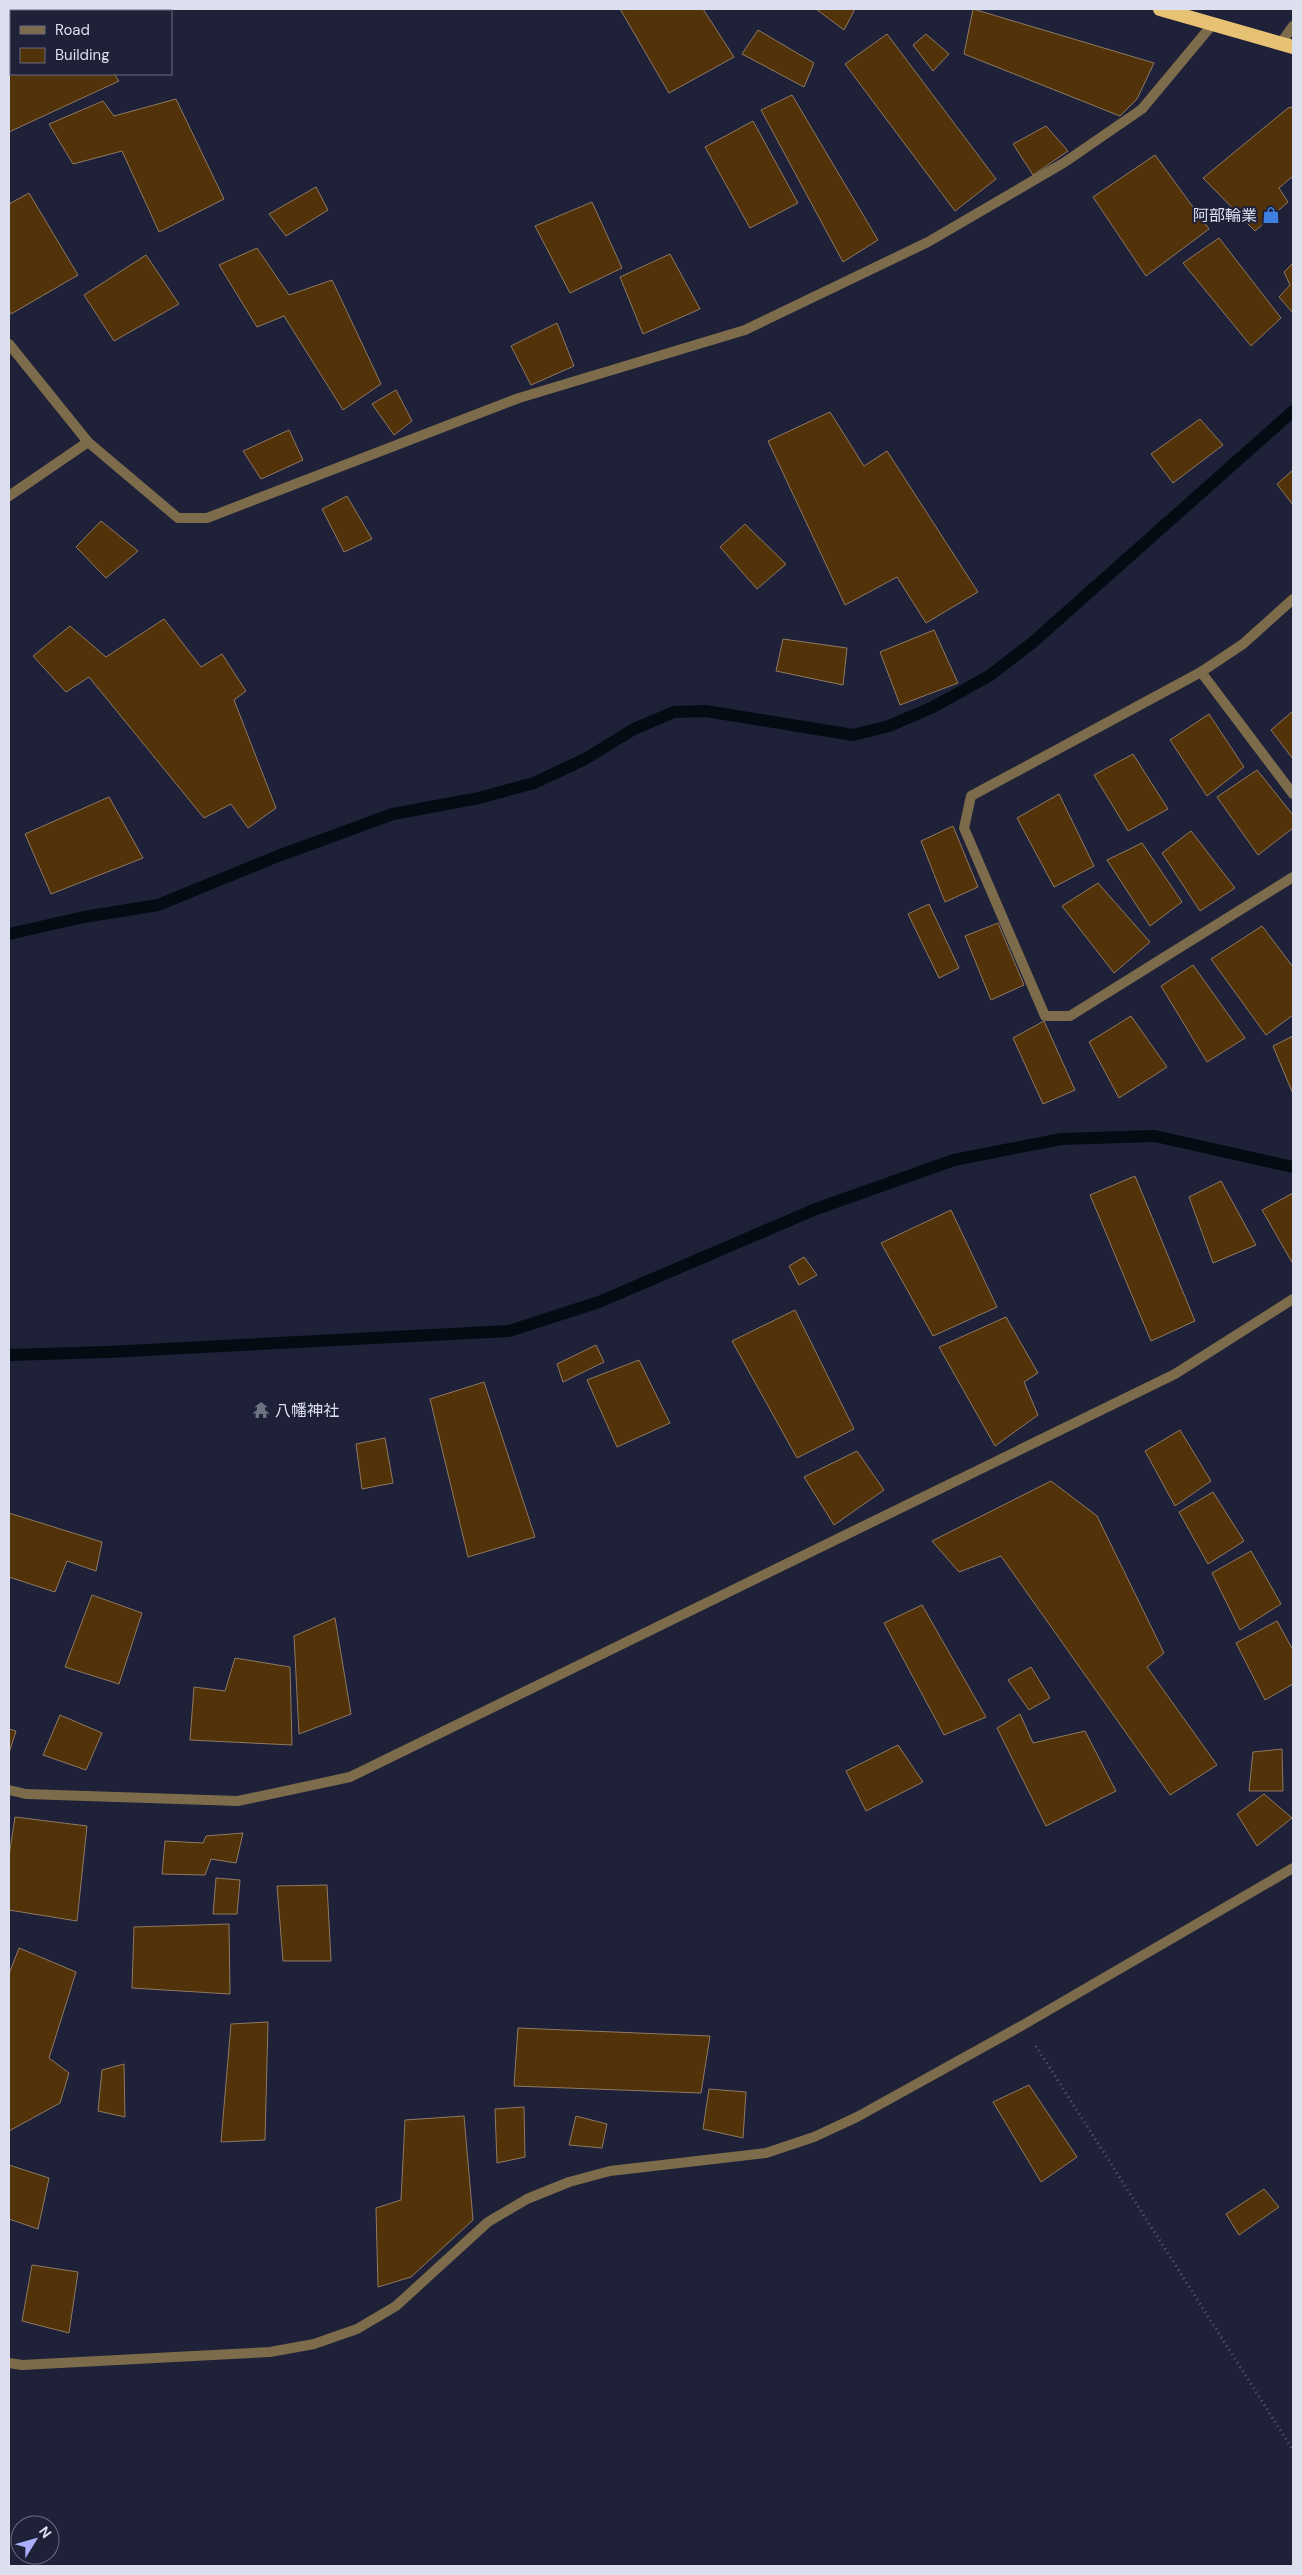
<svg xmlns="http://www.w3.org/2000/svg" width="1302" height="2575" font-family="'DM Sans','Noto Sans JP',sans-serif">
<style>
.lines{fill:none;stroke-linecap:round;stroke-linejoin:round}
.stream{stroke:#030c13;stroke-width:12}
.building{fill:#513209;stroke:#8f7963}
.path{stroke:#5b5e73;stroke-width:3;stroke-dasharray:1 4;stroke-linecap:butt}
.minor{stroke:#7c6c4b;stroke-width:10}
.trunk{stroke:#e8c274;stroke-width:14}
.labels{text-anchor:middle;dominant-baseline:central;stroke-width:4;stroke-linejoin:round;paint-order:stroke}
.poi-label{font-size:16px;fill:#dbdfee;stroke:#1e2138;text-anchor:end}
</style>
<rect width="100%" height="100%" fill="#1e2138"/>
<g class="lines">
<g class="stream">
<polyline points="9,934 84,917 158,905 278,856 393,814 479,798 534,783 585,759 634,729 674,712 706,711 853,735 889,726 933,707 989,676 1032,643 1293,411"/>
<polyline points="9,1355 108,1352 509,1331 599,1302 816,1209 954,1160 1061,1139 1155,1136 1293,1167"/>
</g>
</g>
<g class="building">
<polygon points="22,9 69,9 62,11 23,11"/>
<polygon points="132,9 157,9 158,11 132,11"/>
<polygon points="620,9 703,9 734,57 669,93"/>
<polygon points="816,9 855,9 844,30"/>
<polygon points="973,9 1154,63 1137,99 1120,116 964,54"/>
<polygon points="758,30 814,63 804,87 742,54"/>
<polygon points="887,34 996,179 955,211 845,64"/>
<polygon points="926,34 949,54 933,71 913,45"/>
<polygon points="11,68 11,74 114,74 119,81 9,132 9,69"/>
<polygon points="792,95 878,240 843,262 761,110"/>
<polygon points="176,99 224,199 159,232 122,151 73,164 49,124 103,101 114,116"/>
<polygon points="1293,107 1293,176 1279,188 1288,202 1255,231 1203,178 1288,108"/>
<polygon points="753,121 798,203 750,228 705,147"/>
<polygon points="1046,126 1068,151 1033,175 1013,144"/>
<polygon points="1155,155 1209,229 1146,276 1093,197"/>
<polygon points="316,187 328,210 286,236 269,214"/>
<polygon points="29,193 78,275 11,314 9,310 9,204"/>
<polygon points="592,202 622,268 570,293 535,226"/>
<polygon points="1219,238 1281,318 1251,346 1183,263"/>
<polygon points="257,248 289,295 332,280 381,384 343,410 284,316 257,327 219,265"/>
<polygon points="670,254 700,309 643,334 620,277"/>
<polygon points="146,255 179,304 114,341 84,295"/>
<polygon points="1293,263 1293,313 1279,297 1290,285 1284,272"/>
<polygon points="557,323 574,366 531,385 511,346"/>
<polygon points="396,390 412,421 394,435 372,404"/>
<polygon points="830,412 864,466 887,451 978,592 926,623 897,577 845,605 768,441"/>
<polygon points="1200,419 1223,445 1173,483 1151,454"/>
<polygon points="289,430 303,460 261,479 243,451"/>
<polygon points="1293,470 1293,505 1277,484"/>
<polygon points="347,496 372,539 344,552 322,509"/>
<polygon points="101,521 138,551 106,578 76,547"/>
<polygon points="745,524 786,564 757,589 720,547"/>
<polygon points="164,619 201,667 222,654 246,691 234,700 276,808 248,828 231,804 204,818 89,677 66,692 33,656 70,626 106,657"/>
<polygon points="934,630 958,683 900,705 880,652"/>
<polygon points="783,639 847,648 843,685 776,671"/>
<polygon points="1293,711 1293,759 1271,730"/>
<polygon points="1209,714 1244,767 1207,796 1170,740"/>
<polygon points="1133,754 1168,809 1128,831 1094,775"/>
<polygon points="1257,770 1293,815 1293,828 1258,855 1217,797"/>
<polygon points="1059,794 1094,866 1054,887 1017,818"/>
<polygon points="109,797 143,858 51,894 25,834"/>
<polygon points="953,826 978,887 945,902 921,841"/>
<polygon points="1191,831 1235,888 1200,911 1162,853"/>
<polygon points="1142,843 1182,902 1150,926 1107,860"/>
<polygon points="1098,883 1150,942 1114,973 1062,906"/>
<polygon points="929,904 959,968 939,978 908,914"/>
<polygon points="998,923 1024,985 991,1000 965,936"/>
<polygon points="1262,926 1293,967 1293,1015 1266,1035 1211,959"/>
<polygon points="1193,965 1245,1038 1207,1062 1161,986"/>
<polygon points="1131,1016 1167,1067 1119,1098 1089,1042"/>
<polygon points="1044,1021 1075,1090 1043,1104 1013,1038"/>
<polygon points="1293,1036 1293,1094 1273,1046"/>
<polygon points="1135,1176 1195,1321 1151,1341 1090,1195"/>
<polygon points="1221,1181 1256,1245 1213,1263 1189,1197"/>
<polygon points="1293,1193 1293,1264 1262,1210"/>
<polygon points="951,1210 997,1307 933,1336 881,1243"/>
<polygon points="804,1257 817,1275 799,1285 789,1266"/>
<polygon points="795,1310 854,1429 797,1458 732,1341"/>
<polygon points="1006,1317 1038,1373 1024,1382 1038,1415 995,1446 939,1347"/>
<polygon points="596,1345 604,1362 563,1382 557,1364"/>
<polygon points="639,1360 670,1423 617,1447 587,1380"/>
<polygon points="484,1382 535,1537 468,1557 430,1399"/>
<polygon points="1180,1430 1211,1481 1175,1506 1145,1451"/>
<polygon points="385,1438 393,1483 362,1489 356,1444"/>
<polygon points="857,1451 884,1490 834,1525 804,1477"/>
<polygon points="1051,1481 1097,1516 1164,1653 1147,1667 1217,1765 1170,1795 1001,1556 959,1572 932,1541"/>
<polygon points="1213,1492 1244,1541 1208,1564 1179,1512"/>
<polygon points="9,1513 102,1542 96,1571 67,1561 55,1592 9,1577"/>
<polygon points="1251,1551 1281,1604 1240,1630 1212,1573"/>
<polygon points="92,1595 142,1613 119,1684 65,1667"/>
<polygon points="922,1605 986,1717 944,1735 884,1623"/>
<polygon points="335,1618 351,1714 299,1734 294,1636"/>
<polygon points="1277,1621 1293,1650 1293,1684 1265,1700 1236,1643"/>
<polygon points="235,1658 290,1667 292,1745 190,1740 194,1687 225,1691"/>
<polygon points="1031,1667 1050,1698 1029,1710 1008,1680"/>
<polygon points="1020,1714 1033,1743 1085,1731 1116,1791 1046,1826 997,1728"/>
<polygon points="60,1715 102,1733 86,1770 43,1755"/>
<polygon points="9,1729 16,1731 9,1753"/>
<polygon points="898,1745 923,1782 866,1811 846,1771"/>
<polygon points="1282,1749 1283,1791 1249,1791 1253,1752"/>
<polygon points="1264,1794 1292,1818 1257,1846 1237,1814"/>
<polygon points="15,1817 87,1826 77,1921 9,1910 9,1856"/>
<polygon points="243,1833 236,1863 211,1859 205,1875 162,1874 165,1841 203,1843 206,1836"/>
<polygon points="216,1878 240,1880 237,1914 213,1914"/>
<polygon points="327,1885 331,1961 283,1961 277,1886"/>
<polygon points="229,1924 230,1994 132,1988 134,1927"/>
<polygon points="19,1948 76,1972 49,2058 69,2073 60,2103 9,2131 9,1974"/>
<polygon points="268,2022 265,2140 221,2142 231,2024"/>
<polygon points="518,2028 710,2036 701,2093 514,2086"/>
<polygon points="124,2064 125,2117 98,2111 102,2070"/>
<polygon points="1029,2085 1077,2157 1041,2182 993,2102"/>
<polygon points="709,2089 746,2092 743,2138 703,2129"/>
<polygon points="524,2107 525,2157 497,2163 495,2109"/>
<polygon points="464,2116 473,2220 411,2277 378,2287 376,2208 401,2200 405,2120"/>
<polygon points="576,2116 607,2124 602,2148 569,2145"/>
<polygon points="9,2165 49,2178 38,2229 9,2219"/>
<polygon points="1264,2189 1279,2207 1239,2235 1226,2214"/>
<polygon points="32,2265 78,2272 69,2333 22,2321"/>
</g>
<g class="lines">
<polyline class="path" points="1036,2046 1293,2450"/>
<g class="minor">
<polyline points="1281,43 1293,26"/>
<polyline points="9,344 88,442 178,518 207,518 519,398 745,330 928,242 1065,162 1142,109 1212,25"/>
<polyline points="9,496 88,442"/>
<polyline points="1293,599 1243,644 1201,672 971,796 964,828 1045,1016 1070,1016 1293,877"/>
<polyline points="1201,672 1293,794"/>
<polyline points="9,1790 26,1794 238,1801 350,1777 1175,1374 1293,1299"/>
<polyline points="9,2363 22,2365 270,2352 314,2344 357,2329 396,2306 488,2222 527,2199 569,2182 610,2171 766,2153 814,2137 857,2117 1023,2025 1293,1868"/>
</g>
<polyline class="trunk" points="1160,9 1293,47"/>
</g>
<defs>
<g id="shop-bare" transform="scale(1.35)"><path d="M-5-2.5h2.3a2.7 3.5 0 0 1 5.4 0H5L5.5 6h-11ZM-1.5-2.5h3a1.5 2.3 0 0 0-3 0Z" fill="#3f7fe0" stroke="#1e2138" stroke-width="2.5" paint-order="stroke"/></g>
<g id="temple-bare" transform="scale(1.35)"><path d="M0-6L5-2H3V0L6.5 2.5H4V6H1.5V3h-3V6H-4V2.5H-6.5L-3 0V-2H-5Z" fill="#6b7280" stroke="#1e2138" stroke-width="2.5" paint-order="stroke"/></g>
</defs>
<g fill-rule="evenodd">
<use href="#shop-bare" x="1271" y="215"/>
<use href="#temple-bare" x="261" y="1410"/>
</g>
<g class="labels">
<g class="poi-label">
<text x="1257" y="215">阿部輪業</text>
<text x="275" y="1410" text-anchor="start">八幡神社</text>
</g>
</g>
<rect width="1302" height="2575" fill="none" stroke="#dbdfee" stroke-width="20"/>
<rect x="10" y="10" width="162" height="65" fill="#1e2138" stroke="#6a6d81"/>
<rect x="20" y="26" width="25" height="8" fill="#7c6c4b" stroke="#6a6d81"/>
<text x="55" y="35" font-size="15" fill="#dbdfee">Road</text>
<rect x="20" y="48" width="25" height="15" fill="#513209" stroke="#6a6d81"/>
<text x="55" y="60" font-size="15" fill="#dbdfee">Building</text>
<g transform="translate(35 2540) rotate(53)"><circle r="24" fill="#1e2138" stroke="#6a6d81"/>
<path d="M0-4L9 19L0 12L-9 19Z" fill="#abaffb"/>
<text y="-8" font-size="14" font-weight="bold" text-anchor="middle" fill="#dbdfee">N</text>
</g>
</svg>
